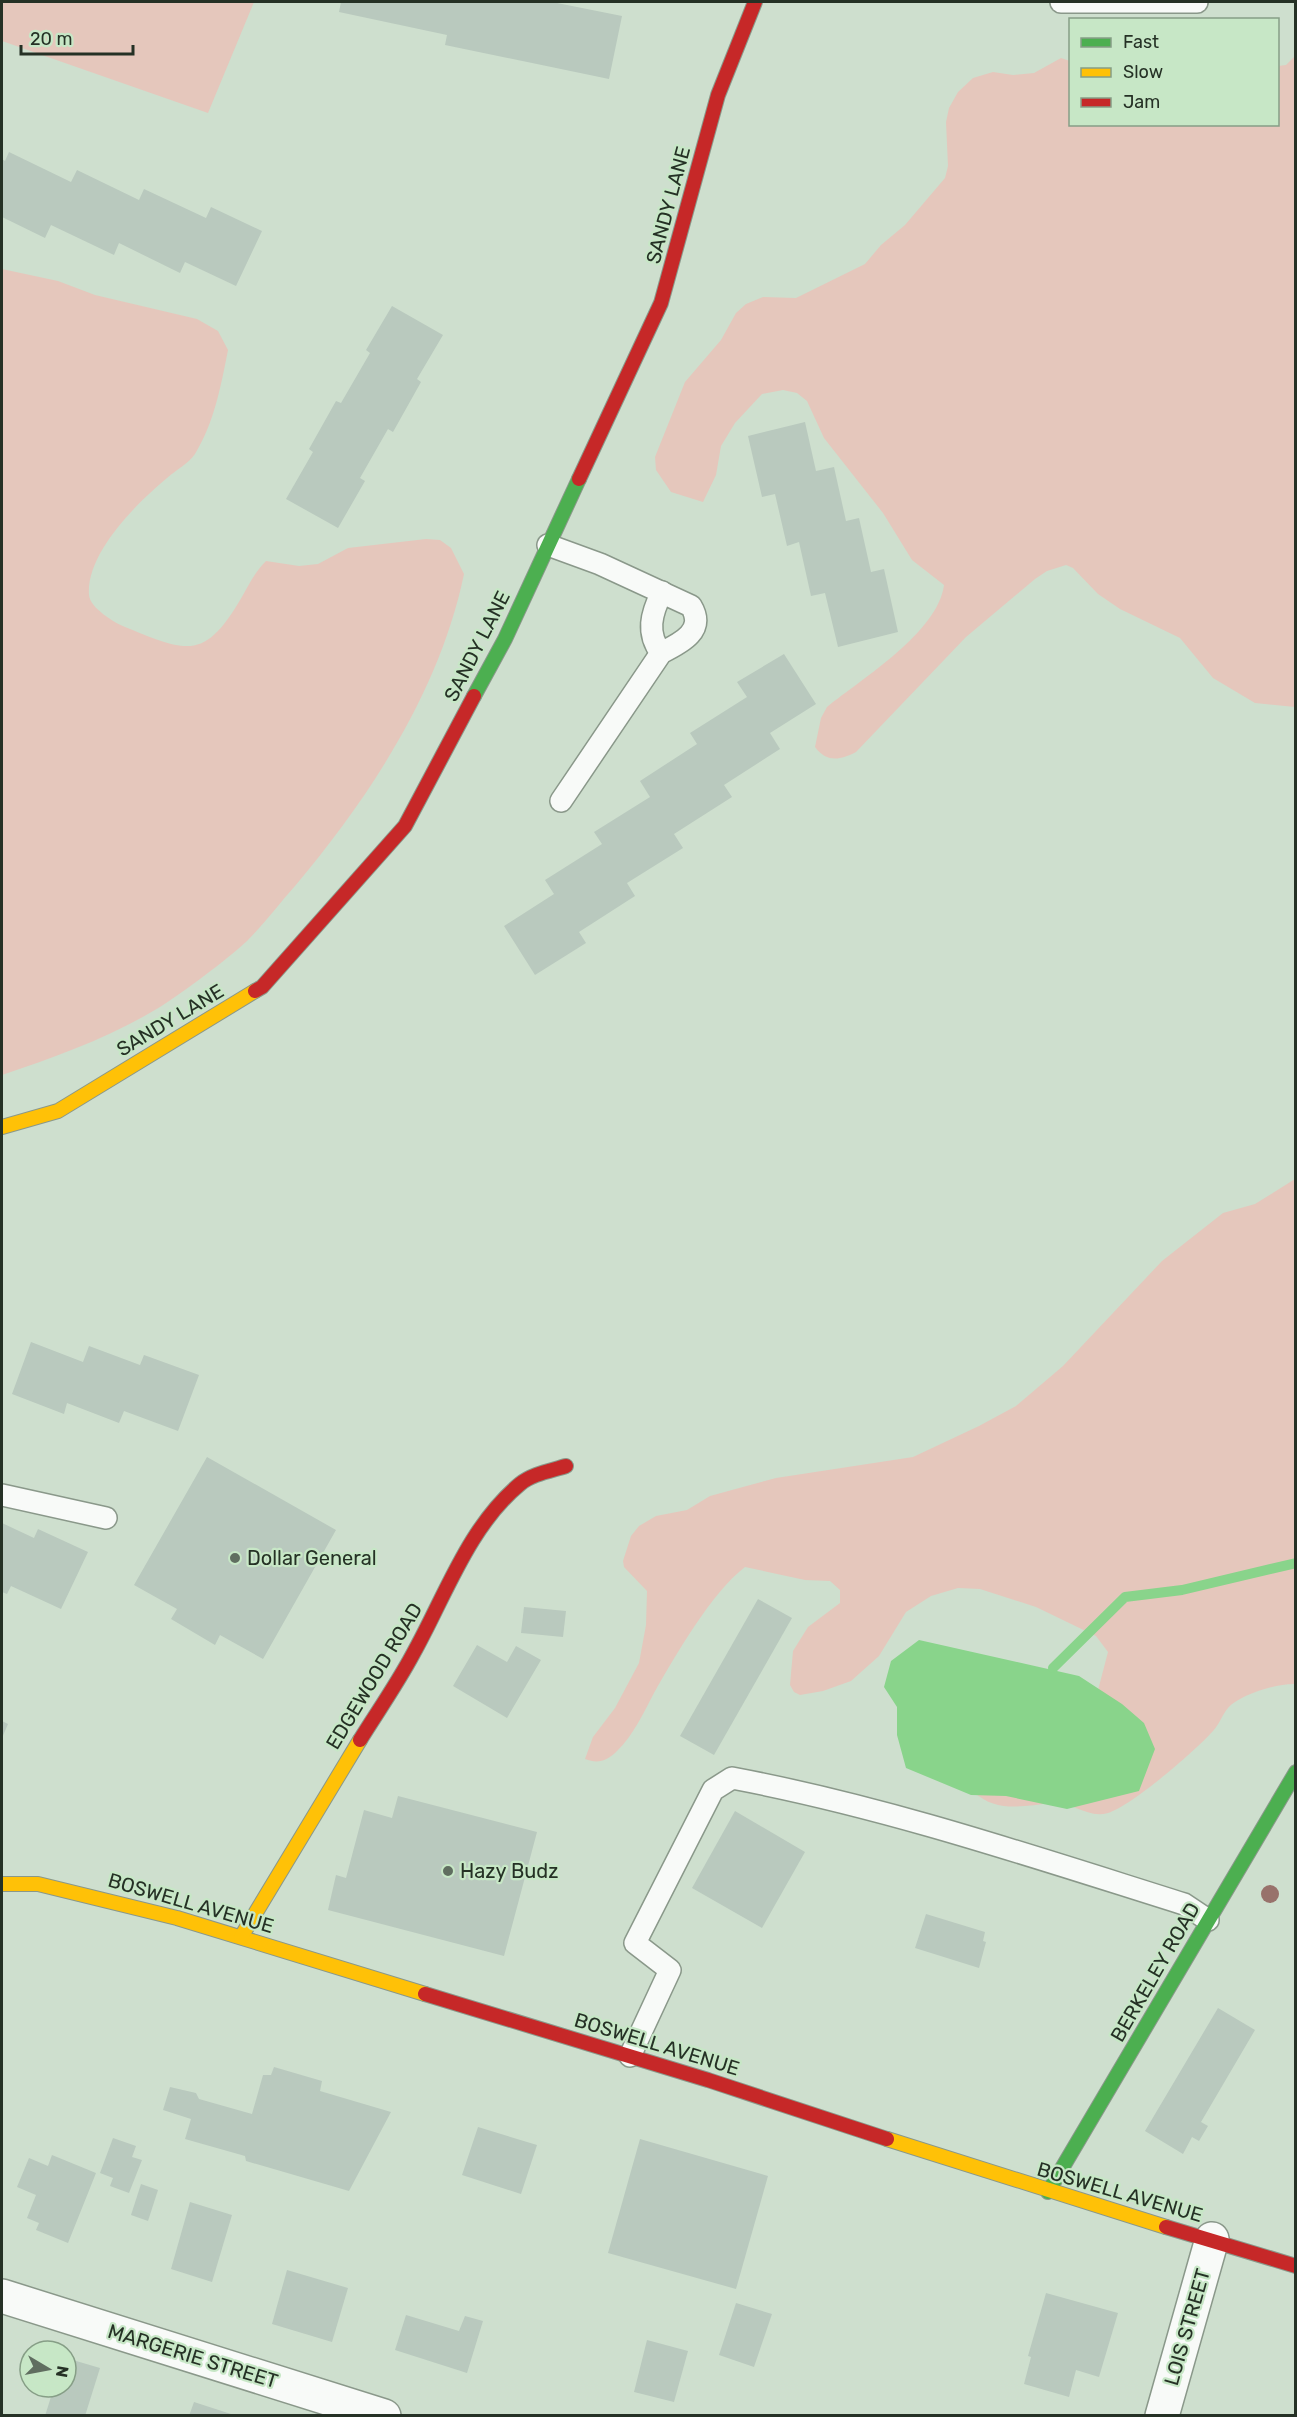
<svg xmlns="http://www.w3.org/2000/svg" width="1297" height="2417" font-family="Rubik,sans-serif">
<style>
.green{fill:#e5c7bc}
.water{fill:#89d48b}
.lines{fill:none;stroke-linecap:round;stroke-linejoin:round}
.stream{stroke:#89d48b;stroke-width:10}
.building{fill:#b9c9be}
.lane-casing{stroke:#8a988a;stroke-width:24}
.street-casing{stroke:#8a988a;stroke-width:36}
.fast-casing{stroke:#8a988a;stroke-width:16}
.slow-casing{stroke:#8a988a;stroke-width:16}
.jam-casing{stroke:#8a988a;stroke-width:16}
.lane{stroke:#f8faf8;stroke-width:21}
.street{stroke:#f8faf8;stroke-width:33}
.fast{stroke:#4caf50;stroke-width:14}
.slow{stroke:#ffc107;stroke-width:14}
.jam{stroke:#c62828;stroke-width:14}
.tree{fill:#98726b}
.poi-dot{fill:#606e60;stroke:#c7e7c6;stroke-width:2}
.labels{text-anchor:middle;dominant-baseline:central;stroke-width:4.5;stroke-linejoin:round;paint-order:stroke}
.street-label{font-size:20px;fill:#253125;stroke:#c7e7c6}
.poi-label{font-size:20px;fill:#253125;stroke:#c7e7c6;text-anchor:start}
</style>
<rect width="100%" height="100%" fill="#cedfce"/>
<g class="green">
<polygon points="2,2 254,2 208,113 2,41"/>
<path d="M1295 56V707L1255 703 1213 678 1180 638 1120 609 1098 594 1073 568 1066 565 1047 571 1035 579 966 637 856 752C840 760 827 763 815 747L821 718 827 707C863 678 938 632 944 585L912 560 883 513 824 438 807 401 797 393 783 390 762 394 735 423 721 446 716 475 703 502 671 492 656 470 655 457 685 382 721 340 736 313 746 304 763 297 796 298 865 264 881 245 905 225 945 178 948 166 946 122 949 108 958 92 973 78 993 72 1013 75 1034 73 1061 58 1070 61V124H1278V66L1286 65Z"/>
<path d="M2 269 58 281 95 295 197 319 218 331 228 350C221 386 214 423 195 454 189 463 176 470 167 478 137 503 86 553 89 595 90 608 115 623 125 627 189 653 205 661 243 595 250 583 255 572 266 561L299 566 318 564 348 548 426 539 440 540 451 548 464 574C440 690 370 797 295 886 279 904 264 924 247 941 224 962 186 990 160 1007 111 1037 56 1057 2 1075Z"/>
<path d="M1295 1179V1684C1278 1683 1239 1695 1228 1708 1222 1715 1219 1725 1213 1731 1195 1751 1133 1805 1108 1813 1087 1819 1072 1801 1052 1803 1024 1806 996 1813 974 1792L1097 1694 1108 1652 1096 1636 1036 1607 980 1589 958 1588 931 1596 906 1612 879 1656 851 1681 823 1691 800 1695 794 1692 790 1685 793 1651 808 1627 840 1603V1590L830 1581 805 1580 745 1567C712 1592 675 1656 654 1693 644 1712 633 1736 617 1751 607 1761 598 1764 585 1759L593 1737 615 1708 639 1663 646 1625 647 1591 624 1567 623 1561 631 1536 639 1526 656 1516 687 1510 710 1496 776 1478 913 1457 979 1426 1016 1406 1063 1366 1162 1261 1223 1213 1255 1204Z"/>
</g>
<polygon class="water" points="919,1640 1079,1676 1122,1704 1144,1723 1155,1749 1139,1791 1067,1809 1006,1796 971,1795 906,1768 897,1735 897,1707 884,1687 891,1661"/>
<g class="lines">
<polyline class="stream" points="1053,1668 1125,1597 1182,1590 1296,1563"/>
</g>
<g class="building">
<polygon points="341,2 552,2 622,16 609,79 445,45 447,35 339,12"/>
<polygon points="9,152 71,182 77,170 139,200 144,189 206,218 211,207 262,231 236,286 185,262 180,273 119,243 114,255 51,225 45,238 2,217 2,159 5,161"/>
<polygon points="392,306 443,335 417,379 421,382 393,432 388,429 360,478 365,481 338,528 286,499 313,452 309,449 336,401 341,403 370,353 366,350"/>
<polygon points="805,422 816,471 834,467 846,521 859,518 871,572 884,569 898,632 838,647 825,593 811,596 799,542 787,546 775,494 762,497 748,436"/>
<polygon points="784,654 816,704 770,733 780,749 724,785 732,797 674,834 683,848 627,883 635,896 579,932 586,943 535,975 504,926 554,894 545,880 602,844 594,832 650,797 640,781 697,744 690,733 747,697 737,682"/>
<polygon points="31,1342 83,1362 89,1346 140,1365 144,1355 199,1375 178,1431 124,1411 119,1423 67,1403 64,1414 12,1394"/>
<polygon points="207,1457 336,1530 263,1659 220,1635 215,1645 171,1619 177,1609 134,1585"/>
<polygon points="2,1523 34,1538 38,1529 88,1552 61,1609 11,1586 7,1594 2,1592"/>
<polygon points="758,1599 792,1618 714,1755 680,1736"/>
<polygon points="524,1607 566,1611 563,1637 521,1633"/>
<polygon points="477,1645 507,1662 516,1646 541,1660 507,1718 453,1686"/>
<polygon points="2,1721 8,1724 2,1738"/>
<polygon points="398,1796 537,1832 504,1956 328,1910 336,1875 346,1878 364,1810 392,1818"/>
<polygon points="735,1811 805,1852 762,1928 692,1888"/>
<polygon points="926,1914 985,1932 983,1941 986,1942 979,1968 915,1948"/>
<polygon points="1218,2008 1255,2030 1201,2122 1208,2126 1199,2141 1192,2137 1183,2154 1145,2131"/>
<polygon points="274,2067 322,2081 320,2091 391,2112 349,2191 246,2161 245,2156 185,2139 191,2119 163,2110 170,2087 196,2093 199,2099 252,2114 263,2075 271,2075"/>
<polygon points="478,2127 537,2145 521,2194 462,2175"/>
<polygon points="113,2138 136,2146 132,2157 142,2160 129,2193 110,2186 113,2178 100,2173"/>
<polygon points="640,2139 768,2176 736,2289 608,2253"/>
<polygon points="52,2155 96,2173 68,2243 36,2230 39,2223 27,2218 36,2195 17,2187 29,2158 48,2166"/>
<polygon points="141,2184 158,2190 148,2221 131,2215"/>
<polygon points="190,2202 232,2215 212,2282 171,2269"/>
<polygon points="287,2270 348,2288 332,2342 272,2324"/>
<polygon points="1046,2293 1118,2313 1099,2377 1076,2370 1069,2397 1024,2384 1031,2357 1028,2356"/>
<polygon points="736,2303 772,2314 754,2367 719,2355"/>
<polygon points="406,2315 459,2331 465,2316 483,2321 467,2373 395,2350"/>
<polygon points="647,2340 688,2351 674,2402 634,2392"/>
<polygon points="66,2358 100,2368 85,2416 45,2416 54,2387 66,2387"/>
<polygon points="194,2402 234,2415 234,2416 189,2416"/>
</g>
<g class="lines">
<g class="lane-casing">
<g id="lane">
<polyline points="1061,2 1197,2"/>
<path d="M548 545 600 564 691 606C706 631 681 643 661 653L561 801"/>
<path d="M661 653C646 633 651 614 662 592"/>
<polyline points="2,1495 106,1518"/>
<path d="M630 2056 670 1970 635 1943 713 1790 732 1778C886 1807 1034 1857 1184 1904L1208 1920"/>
</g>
</g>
<g class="street-casing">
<g id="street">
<polyline points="2,2296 384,2416"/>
<polyline points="1162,2416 1212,2239"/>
</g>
</g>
<g class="fast-casing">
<g id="fast">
<polyline points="474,696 505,639 579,479"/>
<polyline points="1048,2192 1296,1772"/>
</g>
</g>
<g class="slow-casing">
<g id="slow">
<polyline points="2,1127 58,1111 255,991"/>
<polyline points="2,1884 38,1884 177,1918 425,1994"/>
<polyline points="241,1937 360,1740"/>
<polyline points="887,2139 1166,2227"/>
</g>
</g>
<g class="jam-casing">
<g id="jam">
<polyline points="579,479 661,303 718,95 755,2"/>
<polyline points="255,991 262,987 405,826 474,696"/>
<path d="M360 1740C378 1711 397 1684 413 1654 445 1597 468 1527 520 1484 532 1474 550 1471 566 1466"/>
<polyline points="425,1994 708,2080 887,2139"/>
<polyline points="1166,2227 1296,2266"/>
</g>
</g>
<use href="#lane" class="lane"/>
<use href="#street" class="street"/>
<use href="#fast" class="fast"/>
<use href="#slow" class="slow"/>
<use href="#jam" class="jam"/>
</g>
<circle class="tree" cx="1270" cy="1894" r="9"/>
<g class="poi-dot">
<circle cx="235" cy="1558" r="6"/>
<circle cx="448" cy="1871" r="6"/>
</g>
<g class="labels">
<g class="street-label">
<text transform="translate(668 205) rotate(-75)">SANDY LANE</text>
<text transform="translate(477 646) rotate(-63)">SANDY LANE</text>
<text transform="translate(170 1020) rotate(-31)">SANDY LANE</text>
<text transform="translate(374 1676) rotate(-59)">EDGEWOOD ROAD</text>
<text transform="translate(191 1903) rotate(16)">BOSWELL AVENUE</text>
<text transform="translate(1155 1972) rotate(-60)">BERKELEY ROAD</text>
<text transform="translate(657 2044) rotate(17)">BOSWELL AVENUE</text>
<text transform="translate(1120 2192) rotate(16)">BOSWELL AVENUE</text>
<text transform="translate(1187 2327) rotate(-74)">LOIS STREET</text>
<text transform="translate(193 2356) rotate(17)">MARGERIE STREET</text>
</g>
<g class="poi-label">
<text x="247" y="1558">Dollar General</text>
<text x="460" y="1871">Hazy Budz</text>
</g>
</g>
<rect width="1297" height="2417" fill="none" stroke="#253125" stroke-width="6"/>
<rect x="1069" y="18" width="210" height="108" fill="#c7e7c6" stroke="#869e86" stroke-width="1.5"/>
<rect x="1081" y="38" width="30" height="9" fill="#4caf50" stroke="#869e86" stroke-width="1.5"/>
<text x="1123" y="48" font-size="18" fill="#253125">Fast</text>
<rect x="1081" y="68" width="30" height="9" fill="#ffc107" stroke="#869e86" stroke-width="1.5"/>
<text x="1123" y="78" font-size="18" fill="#253125">Slow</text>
<rect x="1081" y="98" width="30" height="9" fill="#c62828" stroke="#869e86" stroke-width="1.5"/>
<text x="1123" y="108" font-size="18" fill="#253125">Jam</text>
<g transform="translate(48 2369) rotate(100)"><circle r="28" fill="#c7e7c6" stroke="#869e86" stroke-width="1.5"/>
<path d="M0-4.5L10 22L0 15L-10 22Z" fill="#606e60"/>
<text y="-9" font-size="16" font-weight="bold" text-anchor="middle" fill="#253125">N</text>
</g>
<path d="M21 45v9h112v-9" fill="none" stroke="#253125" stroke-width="3"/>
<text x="30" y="45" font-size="18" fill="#253125" stroke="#c7e7c6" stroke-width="4.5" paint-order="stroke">20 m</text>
</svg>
